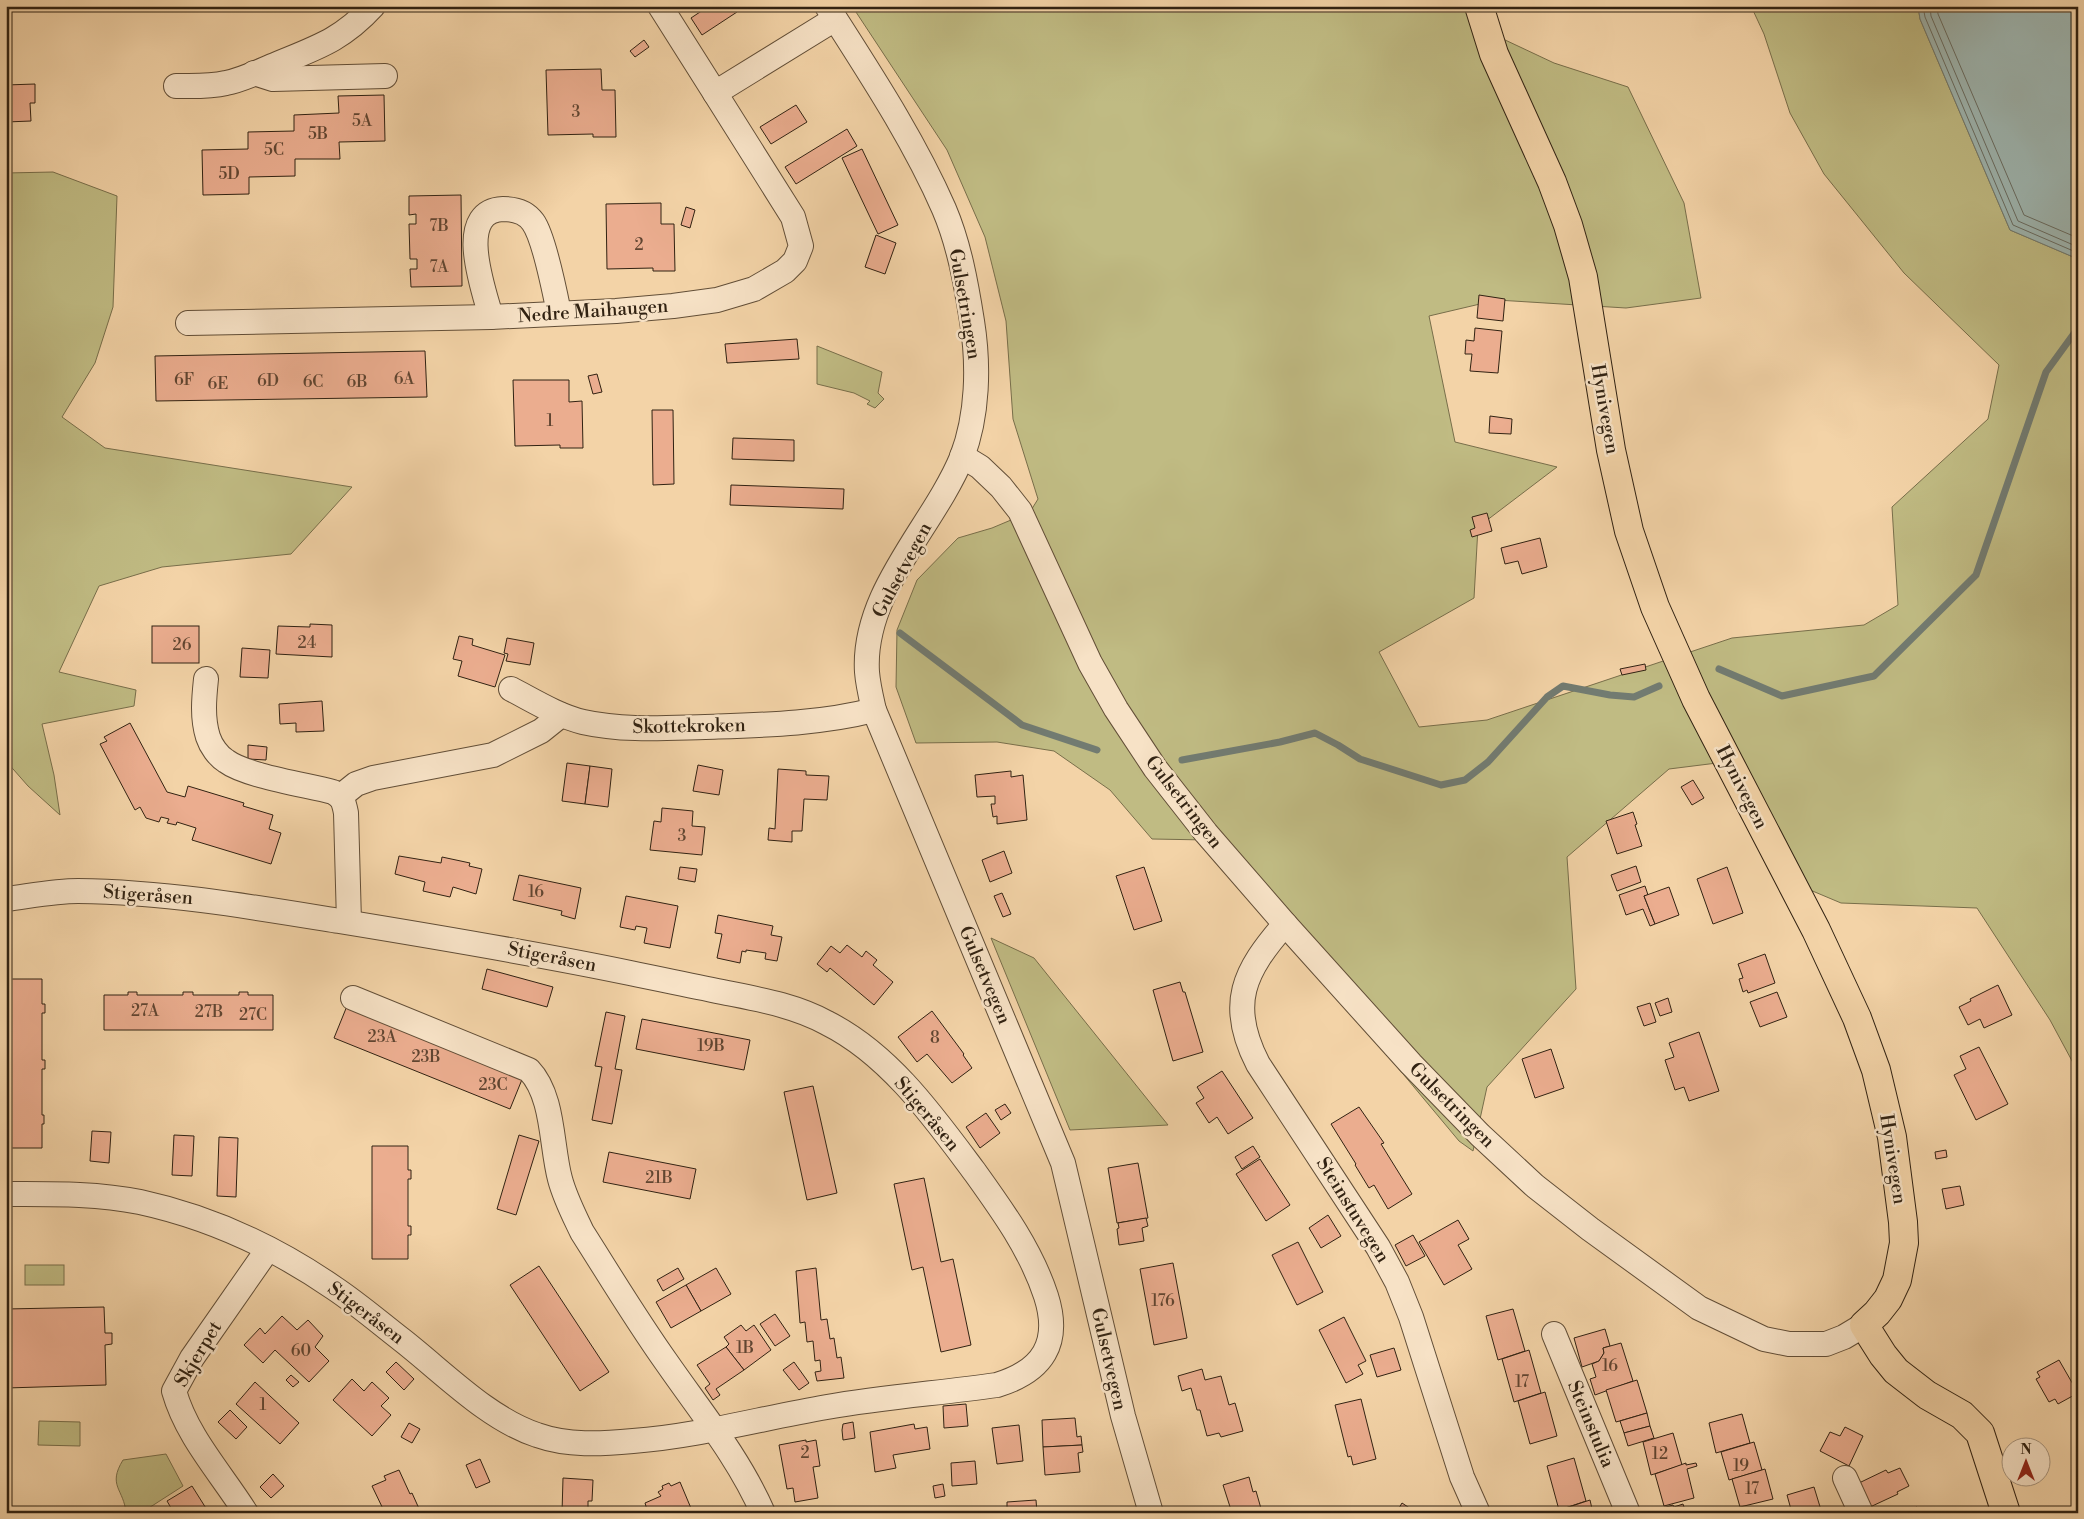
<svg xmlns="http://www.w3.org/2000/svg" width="2084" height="1519" font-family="'Libre Bodoni',serif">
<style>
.green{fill:#c0bb83;stroke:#786e4a}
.water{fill:#9eb6b1;stroke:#727b71}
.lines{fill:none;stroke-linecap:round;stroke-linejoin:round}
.shore{stroke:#686c62;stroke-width:1}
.stream{stroke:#727b71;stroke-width:7}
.building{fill:#ebad8f;stroke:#312212}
.minor-casing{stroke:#624e37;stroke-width:26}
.major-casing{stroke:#312212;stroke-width:30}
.minor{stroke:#f7e2c6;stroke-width:24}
.major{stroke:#f3d3a7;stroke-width:28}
.labels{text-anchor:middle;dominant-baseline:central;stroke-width:5;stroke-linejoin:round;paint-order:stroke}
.number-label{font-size:16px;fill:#604531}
.street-label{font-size:19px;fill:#312212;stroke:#f7e2c6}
</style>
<rect width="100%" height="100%" fill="#f3d3a7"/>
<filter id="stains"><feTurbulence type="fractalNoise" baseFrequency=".004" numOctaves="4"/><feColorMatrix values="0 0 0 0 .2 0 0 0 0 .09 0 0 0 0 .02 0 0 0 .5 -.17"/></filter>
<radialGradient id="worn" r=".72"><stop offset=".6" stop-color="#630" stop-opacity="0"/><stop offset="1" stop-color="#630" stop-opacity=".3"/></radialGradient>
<g class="green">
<polygon points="852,6 1493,6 1503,39 1554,63 1628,87 1684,203 1701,298 1626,308 1497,300 1429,316 1455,442 1557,467 1478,527 1474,598 1379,652 1419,727 1487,720 1732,638 1864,625 1898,605 1892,507 1988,419 1999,365 1904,273 1824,174 1790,113 1764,34 1751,6 1918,6 1920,19 2010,230 2078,259 2078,1072 2050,1020 1977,908 1841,903 1784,879 1717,763 1669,769 1567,857 1576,989 1487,1087 1473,1151 1459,1141 1208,840 1152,839 1110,790 1054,751 997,742 916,743 896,687 897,630 917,580 958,538 992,528 1030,512 1038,499 1013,419 1006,321 985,237 947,150"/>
<polygon points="53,172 117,196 113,307 95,363 62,417 105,448 352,487 291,554 162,567 99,586 59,672 136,690 134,706 42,724 54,775 60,815 28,786 6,761 6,173"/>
<polygon points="817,346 882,372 878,393 884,399 875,408 867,404 870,401 854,393 817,384"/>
<polygon points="991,938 1034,958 1168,1125 1070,1130"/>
<rect x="25" y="1265" width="39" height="20"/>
<polygon points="39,1421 80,1422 80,1446 38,1445"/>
<path d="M166 1454 183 1486 141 1513H126C124 1489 107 1486 123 1460Z"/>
</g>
<polygon class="water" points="1918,6 2078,6 2078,259 2010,230 1920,19"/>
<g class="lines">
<g class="shore">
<polyline points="1923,6 1925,17 2013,225 2078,253"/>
<polyline points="1930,6 1931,16 2018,221 2078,247"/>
<polyline points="1937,6 1938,14 2024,215 2078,238"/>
</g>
<g class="stream">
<polyline points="900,633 1022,725 1097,750"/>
<polyline points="1719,669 1782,696 1874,676 1976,575 2046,372 2078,328"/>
<polyline points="1182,760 1280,742 1315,733 1338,745 1360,759 1441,785 1465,780 1488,762 1547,697 1563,686 1610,695 1634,697 1659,686"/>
</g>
</g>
<g class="building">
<polygon points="709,6 733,6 737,12 702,35 691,18"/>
<polygon points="644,40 649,47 635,57 630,51"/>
<polygon points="601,69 602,90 615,90 616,137 593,137 593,134 548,135 546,70"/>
<polygon points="35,84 35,103 30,103 31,121 6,122 6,85"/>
<polygon points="384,95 385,141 339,142 340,159 295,159 295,176 249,177 249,194 203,195 202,150 248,149 248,132 294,131 294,115 339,113 338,96"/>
<polygon points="796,105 807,122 771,144 760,127"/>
<polygon points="847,129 857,146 796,184 785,167"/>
<polygon points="862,149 898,225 878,234 842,158"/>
<polygon points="461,195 462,286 411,287 410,269 417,269 417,259 410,259 409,224 416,224 416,214 409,215 409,196"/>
<polygon points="661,203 661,224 674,224 675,271 653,271 653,268 607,269 606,204"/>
<polygon points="686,207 695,210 690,228 681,225"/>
<polygon points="876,235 896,243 885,274 865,267"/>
<polygon points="1479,295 1505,299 1503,321 1477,318"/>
<polygon points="1475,328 1502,331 1498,373 1470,371 1472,354 1465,354 1466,340 1474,341"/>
<polygon points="797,339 799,359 727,363 725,344"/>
<polygon points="425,351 427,397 156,401 155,356"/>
<polygon points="597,374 602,392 593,394 588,376"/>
<polygon points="513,380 569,380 569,402 582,401 583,448 560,448 560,445 515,446"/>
<polygon points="652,410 673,410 674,484 653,485"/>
<polygon points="1490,416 1512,419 1511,434 1489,433"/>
<polygon points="733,438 794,440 794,461 732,459"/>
<polygon points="731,485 844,489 843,509 730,505"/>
<polygon points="1487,513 1492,531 1472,537 1470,530 1475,528 1472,517"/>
<polygon points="1540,538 1547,567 1522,574 1518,561 1505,564 1501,548"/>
<polygon points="310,624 332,625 332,657 276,654 278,626 310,627"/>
<rect x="152" y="626" width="47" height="37"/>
<polygon points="459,636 473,639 472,645 505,655 495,687 458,676 462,661 453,659"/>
<polygon points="507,638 534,643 530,665 506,661 508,654 504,653"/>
<polygon points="242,648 270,650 268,678 240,677"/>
<polygon points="1645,664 1646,670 1622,675 1620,669"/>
<polygon points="322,701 324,731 296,732 296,723 280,724 279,704"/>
<polygon points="130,723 167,792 185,797 188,786 244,803 243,806 273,815 269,829 281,833 271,864 192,840 196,828 177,822 176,825 167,823 169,819 161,817 159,822 146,818 140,807 135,810 100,744 107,741 104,737"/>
<polygon points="248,745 267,747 266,760 248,759"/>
<polygon points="567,763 590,766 585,804 562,801"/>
<polygon points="698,765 723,770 719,795 693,791"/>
<polygon points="590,766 612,769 608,807 585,804"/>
<polygon points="778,769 806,771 806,775 829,776 827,800 804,799 802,831 792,831 792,842 768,840 769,828 775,829"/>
<polygon points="1011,771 1011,777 1023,775 1027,820 997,824 997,816 993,817 991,804 995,804 995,796 977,797 975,775"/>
<polygon points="1693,780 1704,798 1692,805 1681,787"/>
<polygon points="662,808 693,811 692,826 705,827 702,855 650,850 654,821 661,822"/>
<polygon points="1633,812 1637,824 1635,825 1642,846 1617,854 1606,821"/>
<polygon points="1004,851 1012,873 990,882 982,860"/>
<polygon points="399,856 441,863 442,857 470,863 469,866 482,869 476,894 453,887 450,897 423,891 425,882 395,874"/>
<polygon points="1636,866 1641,882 1617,891 1611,875"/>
<polygon points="680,867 697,869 695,882 678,879"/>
<polygon points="1144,867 1162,921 1134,930 1116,876"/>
<polygon points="1727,867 1743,913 1713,924 1697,879"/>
<polygon points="519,875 581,888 575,919 561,915 562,911 513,900"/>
<polygon points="1645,886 1648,895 1644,896 1655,924 1650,926 1643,909 1626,915 1619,895"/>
<polygon points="1669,887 1679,915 1655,924 1644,896"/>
<polygon points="1002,893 1011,914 1003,917 994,896"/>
<polygon points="626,896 678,906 670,948 644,943 647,928 636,926 635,930 620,927"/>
<polygon points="718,915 773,926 771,935 782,937 777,961 765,959 766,953 746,950 746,952 742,951 740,963 717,958 722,934 715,933"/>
<polygon points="847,945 862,957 866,951 877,960 873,965 893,982 874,1005 830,968 827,972 817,964 831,946 840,953"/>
<polygon points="1765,954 1775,983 1748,993 1747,990 1743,992 1739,979 1743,978 1738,964"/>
<polygon points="487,969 553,987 547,1007 482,989"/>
<polygon points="6,979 42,979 42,1004 45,1004 45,1013 42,1013 42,1060 45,1060 45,1069 42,1069 42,1115 44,1115 44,1124 42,1124 42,1148 6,1148"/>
<polygon points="1180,982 1183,992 1185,992 1203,1052 1173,1061 1153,990"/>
<polygon points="1998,985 2012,1015 1984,1028 1980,1019 1968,1025 1959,1007 1971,1001 1970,999"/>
<polygon points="128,992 137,992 137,995 183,995 183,992 193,992 193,995 239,995 239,992 248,992 248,995 273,995 273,1030 104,1030 104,995 128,995"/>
<polygon points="1777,992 1787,1017 1760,1027 1750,1002"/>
<polygon points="1668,998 1672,1012 1660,1016 1655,1003"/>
<polygon points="1650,1003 1656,1022 1644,1026 1637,1007"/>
<polygon points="347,1006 523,1077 510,1109 334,1038"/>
<polygon points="932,1011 964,1054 963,1055 972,1068 952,1083 927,1054 917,1062 898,1037"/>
<polygon points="606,1012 625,1016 615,1069 622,1070 612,1124 592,1120 602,1067 595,1066"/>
<polygon points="642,1019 750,1040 744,1070 636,1049"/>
<polygon points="1699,1032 1719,1091 1689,1101 1684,1087 1675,1090 1665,1060 1674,1057 1669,1043"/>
<polygon points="1979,1047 2008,1104 1976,1120 1954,1075 1966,1069 1960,1056"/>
<polygon points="1551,1049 1564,1088 1535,1098 1522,1059"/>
<polygon points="1222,1071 1253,1118 1228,1134 1217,1117 1209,1123 1196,1103 1204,1098 1197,1087"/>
<polygon points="813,1086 837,1193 807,1200 784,1092"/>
<polygon points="1005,1104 1011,1113 1001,1120 995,1110"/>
<polygon points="1359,1107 1384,1143 1381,1144 1412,1194 1388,1209 1374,1185 1369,1188 1355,1165 1356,1164 1331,1124"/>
<polygon points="986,1113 1000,1133 980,1148 966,1127"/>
<polygon points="92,1131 111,1132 109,1163 90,1161"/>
<polygon points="174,1135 194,1136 192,1176 172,1175"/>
<polygon points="519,1135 539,1141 516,1215 497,1209"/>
<polygon points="219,1137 238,1138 236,1197 217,1196"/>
<polygon points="372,1146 408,1146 408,1170 411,1170 411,1179 408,1179 408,1226 411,1226 411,1235 408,1235 408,1259 372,1259"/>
<polygon points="1253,1146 1260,1157 1242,1169 1235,1157"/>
<polygon points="1946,1150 1947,1157 1936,1159 1935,1152"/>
<polygon points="609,1152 696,1169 690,1199 603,1182"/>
<polygon points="1260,1159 1290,1205 1266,1221 1236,1174"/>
<polygon points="1138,1163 1148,1218 1117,1223 1108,1168"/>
<polygon points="924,1178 941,1262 953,1259 971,1345 941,1352 923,1267 912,1270 894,1184"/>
<polygon points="1960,1186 1964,1205 1946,1209 1942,1189"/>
<polygon points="1328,1215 1341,1236 1321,1248 1309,1228"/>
<polygon points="1146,1218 1148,1226 1142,1228 1144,1241 1119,1245 1117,1229 1119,1228 1118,1223"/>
<polygon points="1458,1220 1469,1239 1458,1245 1472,1269 1444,1285 1419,1242"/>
<polygon points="1413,1235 1425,1256 1406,1266 1395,1245"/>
<polygon points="1298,1242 1323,1292 1297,1305 1272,1255"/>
<polygon points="1173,1263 1187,1338 1154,1345 1140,1269"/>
<polygon points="539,1266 609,1372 580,1391 510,1285"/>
<polygon points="678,1268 684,1279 663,1291 657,1280"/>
<polygon points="716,1268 731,1294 701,1311 686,1285"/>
<polygon points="816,1268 821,1320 827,1319 830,1339 834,1338 837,1358 841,1357 844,1378 817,1381 815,1372 821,1371 820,1360 815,1361 813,1341 807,1342 805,1322 800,1323 796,1271"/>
<polygon points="686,1285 701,1311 671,1328 656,1302"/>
<polygon points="104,1307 105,1333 112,1333 112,1344 105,1345 106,1385 6,1388 6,1309"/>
<polygon points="1513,1309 1525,1351 1498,1360 1486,1316"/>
<polygon points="775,1314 790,1336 775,1346 760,1324"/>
<polygon points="282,1316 297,1330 308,1320 323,1336 315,1347 329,1361 309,1382 275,1350 263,1363 244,1345 260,1328 265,1334"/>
<polygon points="1344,1317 1366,1361 1358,1365 1363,1374 1346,1383 1319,1330"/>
<polygon points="741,1325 746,1331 754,1325 771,1350 744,1370 726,1347 729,1344 724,1337"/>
<polygon points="1605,1329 1610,1346 1603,1348 1604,1353 1599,1361 1582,1367 1574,1338"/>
<polygon points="1621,1343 1633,1381 1595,1395 1590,1379 1596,1377 1592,1364 1599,1361 1604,1353 1603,1348"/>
<polygon points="726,1347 744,1370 716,1389 720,1395 713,1400 705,1388 710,1384 697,1365"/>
<polygon points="1394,1348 1401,1370 1377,1377 1370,1355"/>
<polygon points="1529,1350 1541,1393 1514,1402 1502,1359"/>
<polygon points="2059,1360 2078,1393 2058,1404 2055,1399 2049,1402 2036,1379 2040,1377 2037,1372"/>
<polygon points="396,1362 414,1379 404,1390 386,1372"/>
<polygon points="794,1362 809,1383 799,1390 783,1370"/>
<polygon points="1202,1369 1205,1380 1221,1376 1229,1405 1235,1403 1243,1431 1221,1437 1219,1433 1207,1436 1200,1410 1197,1410 1191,1388 1182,1391 1178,1376"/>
<polygon points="291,1375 299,1382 293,1387 286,1380"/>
<polygon points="352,1379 364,1391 372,1382 389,1398 381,1406 391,1415 372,1436 333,1400"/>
<polygon points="1637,1380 1647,1413 1616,1422 1606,1390"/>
<polygon points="255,1382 299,1423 280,1444 236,1404"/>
<polygon points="1545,1392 1557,1436 1530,1444 1518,1401"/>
<polygon points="1361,1399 1376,1459 1353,1465 1351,1456 1348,1457 1335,1405"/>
<polygon points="966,1404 968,1426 944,1428 943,1406"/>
<polygon points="230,1410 247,1427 236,1439 218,1422"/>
<polygon points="1647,1413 1650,1426 1624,1433 1620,1421"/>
<polygon points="1742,1414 1750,1443 1716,1453 1709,1423"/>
<polygon points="1075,1418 1077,1437 1081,1436 1082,1445 1043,1447 1042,1420"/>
<polygon points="853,1422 855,1438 843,1440 842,1430 843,1424"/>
<polygon points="409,1423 420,1429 412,1443 401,1437"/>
<polygon points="914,1424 915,1429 927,1427 930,1449 893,1455 896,1468 875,1472 870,1432"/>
<polygon points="1019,1425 1023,1461 997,1464 992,1428"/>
<polygon points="1650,1426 1654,1438 1628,1446 1624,1433"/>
<polygon points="1845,1427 1863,1436 1849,1466 1820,1451 1830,1432 1840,1436"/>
<polygon points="1673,1433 1682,1465 1651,1475 1643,1442"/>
<polygon points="806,1440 806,1442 816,1440 820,1466 813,1467 818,1498 795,1502 793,1488 787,1489 779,1445"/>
<polygon points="1754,1442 1762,1470 1729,1480 1721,1452"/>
<polygon points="1082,1445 1083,1452 1078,1453 1080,1472 1045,1475 1043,1447"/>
<polygon points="1574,1458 1586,1501 1559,1510 1547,1466"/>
<polygon points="480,1459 490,1482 476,1488 466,1465"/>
<polygon points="975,1461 977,1484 952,1486 951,1463"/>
<polygon points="1686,1463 1686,1465 1696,1463 1697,1466 1687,1469 1694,1498 1664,1506 1655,1474"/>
<polygon points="1900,1468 1909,1486 1897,1492 1898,1494 1870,1507 1859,1483 1886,1470 1888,1473"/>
<polygon points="1765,1469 1773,1499 1740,1507 1732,1479"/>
<polygon points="399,1470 410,1494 412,1493 421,1513 385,1513 372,1486 386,1480 384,1476"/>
<polygon points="273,1474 284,1486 271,1498 260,1487"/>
<polygon points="1249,1477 1253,1492 1256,1491 1262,1512 1232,1513 1223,1485"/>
<polygon points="563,1478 593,1480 592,1501 588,1501 588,1513 562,1513"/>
<polygon points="680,1482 693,1513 648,1513 645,1503 661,1496 658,1492 663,1489 662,1486 669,1483 671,1486"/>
<polygon points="943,1484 945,1496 935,1498 933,1486"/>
<polygon points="192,1486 209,1513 174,1513 167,1501"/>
<polygon points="1814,1487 1821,1510 1812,1513 1792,1513 1787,1495"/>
<polygon points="1036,1500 1037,1513 1007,1513 1007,1502"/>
<polygon points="1590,1500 1593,1513 1564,1513 1563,1509"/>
<polygon points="1402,1503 1417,1513 1396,1513"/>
<polygon points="1683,1504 1686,1513 1649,1512 1673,1505 1674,1507"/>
<polygon points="1917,1507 1918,1513 1898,1513"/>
<polygon points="621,1509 621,1513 601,1513 600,1510"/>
</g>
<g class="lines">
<g class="minor-casing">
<g id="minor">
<polyline points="660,6 715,93 835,19"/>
<path d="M827 6C869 72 913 138 944 209 959 244 966 283 972 321 979 365 978 415 962 457 933 527 862 592 867 672 868 685 871 697 874 710L1063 1163 1123 1416 1151 1513"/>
<polyline points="254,73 273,79 385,76"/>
<path d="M176 86C193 86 209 87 226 83 242 80 258 72 272 66 315 48 341 41 373 6"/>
<path d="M491 317C484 290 454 211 503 209 514 209 526 212 533 222 544 237 555 293 559 313"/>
<polyline points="188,323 491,317 616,311 673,306 717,300 754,289 785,271 795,261 801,246 793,217 715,93"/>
<polyline points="962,456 980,467 1001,487 1020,511 1090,663 1116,709 1155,768 1206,833 1285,924 1411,1064 1480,1135 1535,1186 1590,1229 1699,1308 1764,1339 1789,1344 1826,1344 1844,1337 1864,1325"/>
<path d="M206 679C204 698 202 718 208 737 211 746 218 756 226 761 246 776 307 785 333 792 343 797 344 803 346 813L349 922"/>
<path d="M511 689C534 701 558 716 583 722 623 731 665 728 705 727 761 725 820 724 874 710"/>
<polyline points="341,796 356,784 373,778 493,755 541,731 561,715"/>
<path d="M6 899C30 896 55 891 78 891 166 892 253 907 339 921 437 937 534 953 630 973 663 980 695 986 727 993 762 1000 796 1006 827 1023 889 1054 933 1116 974 1171 1002 1210 1031 1250 1046 1296 1061 1343 1043 1371 997 1385 941 1393 884 1397 827 1407 762 1418 699 1436 633 1441 601 1444 568 1446 537 1435 488 1419 443 1372 402 1340 380 1323 358 1304 334 1288 276 1248 209 1217 140 1202 96 1193 51 1194 6 1194"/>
<path d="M1285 924C1244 971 1227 1004 1258 1064L1378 1247 1397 1282 1411 1317 1462 1477 1478 1513"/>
<path d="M353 998 529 1070C554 1096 551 1146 560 1179 565 1198 574 1215 582 1232 610 1276 637 1321 667 1363 701 1412 739 1458 763 1513"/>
<polyline points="1554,1334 1628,1513"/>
<polyline points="1845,1478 1861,1513"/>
<path d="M246 1513C221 1473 187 1437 174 1391L192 1358 268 1249"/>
</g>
</g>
<g class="major-casing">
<polyline id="major" points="1479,6 1494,54 1552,182 1568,225 1583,277 1611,450 1629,531 1655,607 1696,699 1816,930 1857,1018 1876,1070 1892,1137 1903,1222 1904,1243 1897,1280 1888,1299 1877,1313 1864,1325 1883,1355 1896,1371 1927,1395 1962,1415 1980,1433 2006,1513"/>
</g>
<use href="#minor" class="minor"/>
<use href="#major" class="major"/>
</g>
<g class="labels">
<g class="number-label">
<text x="576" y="112">3</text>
<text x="362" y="121">5A</text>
<text x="318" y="134">5B</text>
<text x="274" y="150">5C</text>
<text x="229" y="174">5D</text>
<text x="439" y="226">7B</text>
<text x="639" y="245">2</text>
<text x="439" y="267">7A</text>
<text x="404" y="379">6A</text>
<text x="184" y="380">6F</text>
<text x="268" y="381">6D</text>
<text x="313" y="382">6C</text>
<text x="357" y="382">6B</text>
<text x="218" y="384">6E</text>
<text x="550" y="421">1</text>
<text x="307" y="643">24</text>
<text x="182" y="645">26</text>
<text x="682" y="836">3</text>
<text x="536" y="892">16</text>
<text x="145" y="1011">27A</text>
<text x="209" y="1012">27B</text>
<text x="253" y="1015">27C</text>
<text x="382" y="1037">23A</text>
<text x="935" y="1038">8</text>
<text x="711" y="1046">19B</text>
<text x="426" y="1057">23B</text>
<text x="493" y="1085">23C</text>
<text x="659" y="1178">21B</text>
<text x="1163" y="1301">176</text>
<text x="745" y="1348">1B</text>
<text x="301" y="1351">60</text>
<text x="1610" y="1366">16</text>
<text x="1522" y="1382">17</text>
<text x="263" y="1405">1</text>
<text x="805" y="1453">2</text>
<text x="1660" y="1454">12</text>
<text x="1741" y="1466">19</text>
<text x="1752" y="1489">17</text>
</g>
<g class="street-label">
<text transform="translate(965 304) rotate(80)">Gulsetringen</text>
<text transform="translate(593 311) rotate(-4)">Nedre Maihaugen</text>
<text transform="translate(1605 409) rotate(80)">Hynivegen</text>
<text transform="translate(902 570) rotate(-62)">Gulsetvegen</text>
<text transform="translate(689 726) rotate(-1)">Skottekroken</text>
<text transform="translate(1742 787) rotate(63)">Hynivegen</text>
<text transform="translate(1184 802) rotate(52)">Gulsetringen</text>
<text transform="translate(148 895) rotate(4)">Stigeråsen</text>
<text transform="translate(552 957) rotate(11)">Stigeråsen</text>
<text transform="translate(985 975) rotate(67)">Gulsetvegen</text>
<text transform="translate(1452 1105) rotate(45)">Gulsetringen</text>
<text transform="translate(927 1114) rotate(50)">Stigeråsen</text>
<text transform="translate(1893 1159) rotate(81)">Hynivegen</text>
<text transform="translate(1353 1210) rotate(58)">Steinstuvegen</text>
<text transform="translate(366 1313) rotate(37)">Stigeråsen</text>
<text transform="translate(198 1354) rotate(-59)">Skjerpet</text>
<text transform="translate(1109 1359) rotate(77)">Gulsetvegen</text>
<text transform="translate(1591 1424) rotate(67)">Steinstulia</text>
</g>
</g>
<rect width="2084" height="1519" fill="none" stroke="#f3d3a7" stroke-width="25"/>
<rect x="8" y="8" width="2069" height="1504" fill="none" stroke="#312212" stroke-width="2.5"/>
<rect x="12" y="12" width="2059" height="1494" fill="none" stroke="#312212"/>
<g transform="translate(2026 1462)"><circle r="24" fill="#f7e2c6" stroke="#a8957e"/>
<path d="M0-4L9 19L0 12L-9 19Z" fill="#8f2418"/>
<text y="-8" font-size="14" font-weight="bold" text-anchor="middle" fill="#312212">N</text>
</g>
<rect width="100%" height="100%" filter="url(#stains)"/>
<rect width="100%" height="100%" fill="url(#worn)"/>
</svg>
